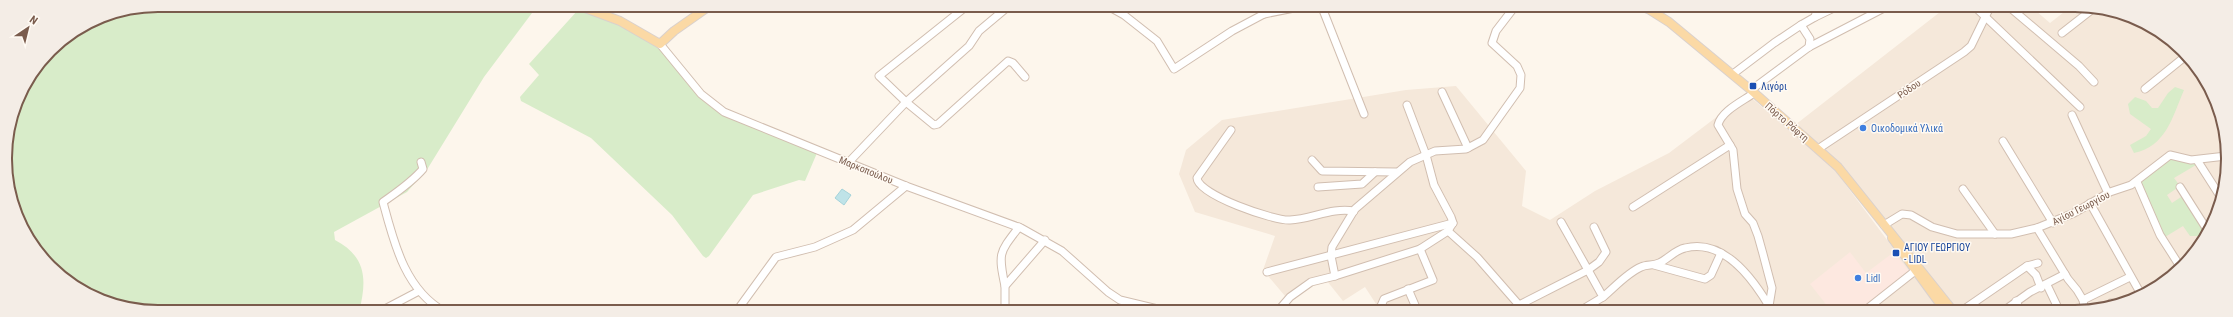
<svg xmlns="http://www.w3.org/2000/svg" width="2233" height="317" font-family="'Roboto Condensed',sans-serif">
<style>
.residential{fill:#f5e8da}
.commercial{fill:#fde8e0}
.green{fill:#d8ecc9}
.water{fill:#bfe3e8;stroke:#a5d3da}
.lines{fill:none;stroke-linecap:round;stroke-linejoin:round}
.minor-casing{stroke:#d1beb0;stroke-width:9}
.major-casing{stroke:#dad1cd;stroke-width:10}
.minor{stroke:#fff;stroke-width:7}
.major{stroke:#fbd9a5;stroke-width:8}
.transit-dot{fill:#1a4fb4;stroke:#fffaf3;stroke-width:1.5}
.shop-dot{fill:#3f7fe0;stroke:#fffaf3;stroke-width:1.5}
.labels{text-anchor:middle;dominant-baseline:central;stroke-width:3;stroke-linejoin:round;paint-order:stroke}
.transit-label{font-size:10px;fill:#164399;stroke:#fffaf3;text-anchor:start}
.street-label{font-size:10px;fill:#7a5c4d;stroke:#fffaf3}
.shop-label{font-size:10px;fill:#366cbe;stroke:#fffaf3;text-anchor:start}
.rim{fill:none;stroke:#7a5c4d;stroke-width:2}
</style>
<rect width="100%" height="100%" fill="#fdf6ec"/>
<g class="residential">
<polygon points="1949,5 2029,5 2050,23 2073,5 2085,5 2143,21 2190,57 2220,109 2228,169 2212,226 2183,267 2142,296 2085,312 1957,312 1909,249 1845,173 1795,125"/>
<polygon points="1456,86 1526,171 1522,206 1550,220 1595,191 1669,153 1747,94 1834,169 1941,312 1368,312 1376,304 1365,287 1343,301 1323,276 1307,279 1285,296 1263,270 1275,236 1195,212 1179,174 1186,150 1222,120 1406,90"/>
</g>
<polygon class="commercial" points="1850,252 1866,273 1894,252 1909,271 1858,312 1832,312 1810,284"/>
<g class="green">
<path d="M159 5H538L484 77 428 168 407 192 334 232 335 240C367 257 367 280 359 312H148L90 296 43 260 13 208 5 149 17 100 50 50 100 17Z"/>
<path d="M578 10C602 19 637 29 656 46 676 64 690 90 711 107L817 153 805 181 799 180 753 195 709 256 706 258 703 256 672 215 591 138 521 101 520 97 539 75 529 64Z"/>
<path d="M2175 87 2184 90C2172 118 2166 146 2134 153L2130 145 2146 136 2151 129 2130 114 2128 104 2135 97 2146 101 2152 108H2158L2168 93Z"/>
<polygon points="2173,158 2195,162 2196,165 2174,178 2180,186 2167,195 2172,203 2184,195 2208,232 2204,238 2202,236 2190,236 2183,226 2165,237 2139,182"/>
</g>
<polygon class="water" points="842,189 851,195 844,205 835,198"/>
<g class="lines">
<g class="minor-casing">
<g id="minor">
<polyline points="968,5 879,76 906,102 934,125 938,124 1008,61 1013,63 1025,77"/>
<polyline points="1106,5 1124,15 1157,41 1174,69 1232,31 1264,14 1261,5"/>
<polyline points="1321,5 1364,114"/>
<polyline points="1973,5 2080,107"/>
<polyline points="2007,5 2079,66 2094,82"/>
<polyline points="1818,10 1827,5"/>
<polyline points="1264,14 1309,5"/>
<polyline points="1815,17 1840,5"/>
<polyline points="1801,25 1815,17 1818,5"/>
<polyline points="2062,33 2094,8"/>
<polyline points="660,44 701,94 724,112 906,186 1021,228 1062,251 1108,292 1120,300 1170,312"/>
<polyline points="1733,74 1774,43 1801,25 1810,39 1809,47"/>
<polyline points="2145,89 2187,55"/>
<polyline points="1751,90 1809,47 1888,6"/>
<polyline points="1442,92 1468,148"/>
<path d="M1754 93C1743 101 1721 111 1718 125L1733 150 1737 189 1745 214 1753 223 1758 236 1763 254 1772 288 1768 312"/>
<polyline points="2072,115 2108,193"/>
<path d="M1231 130 1197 178C1198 195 1274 221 1290 220 1312 219 1332 207 1354 211"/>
<polyline points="2003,141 2053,223"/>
<polyline points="1818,149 1964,52 1971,46 1991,5"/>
<polyline points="1312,160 1322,171 1396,172"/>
<polyline points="2197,160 2220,196"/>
<path d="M421 162 423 169C411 183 397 192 383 202 394 243 405 290 445 312"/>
<polyline points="848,163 906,102 969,46 979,31 1010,5"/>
<polyline points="2137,182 2160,235 2181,268"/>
<polyline points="1318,187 1362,184 1375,172"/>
<polyline points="2180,187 2206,228 2213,223"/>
<polyline points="1963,189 1995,234"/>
<polyline points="2090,203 2142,296"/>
<polyline points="1633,207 1730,145"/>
<polyline points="1561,222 1588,270 1599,262 1606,252 1594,227"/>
<polyline points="1884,225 1902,214 1911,215 1932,227 1957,234 2011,234 2037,228 2074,213 2110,192 2131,185 2170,155 2191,160 2226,156"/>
<path d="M1019 227C999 253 998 253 1005 286L1045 240"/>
<polyline points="2037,228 2068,279 2077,290 2083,300 2085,312"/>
<polyline points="1448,231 1477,257 1519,305"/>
<polyline points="1654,265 1705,279 1711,275 1721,253"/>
<polyline points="2027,266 2036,275 2041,288"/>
<polyline points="1267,272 1453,223"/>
<polyline points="1335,276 1331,256 1332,247 1355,209 1410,162 1435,151 1466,149 1483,140 1520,88 1521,75 1517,66 1492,43 1496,31 1516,5"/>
<polyline points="2047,285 2060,312"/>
<polyline points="1005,286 1005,312"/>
<polyline points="1408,289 1418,312"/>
<path d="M1603 297C1615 287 1627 273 1641 267 1647 264 1653 266 1659 263 1668 259 1675 250 1685 248 1723 238 1753 279 1769 306"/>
<polyline points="2083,300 2130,277"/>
<polyline points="2016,301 2021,312"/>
<polyline points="2111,303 2112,304"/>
<polyline points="379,312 419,291"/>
<polyline points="736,312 776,257 815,247 853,230 906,186"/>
<polyline points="1277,312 1290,297 1311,282 1335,276 1420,249 1448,231 1451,226 1453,223 1451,217 1434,185 1426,155 1407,105"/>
<polyline points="1385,312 1381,306 1384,299 1433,280 1420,249"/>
<polyline points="1520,312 1519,305 1588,270 1603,297 1578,312"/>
<polyline points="1863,312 1915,271"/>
<polyline points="1960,312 2027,266 2038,263"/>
<polyline points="2002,312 2030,292 2065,274"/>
</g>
</g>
<g class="major-casing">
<g id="major">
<polyline points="577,5 620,21 660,44 674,31 711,5"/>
<polyline points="1638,5 1650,10 1669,22 1751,90 1838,167 1954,312"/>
<polyline points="1892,238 1946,312"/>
</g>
</g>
<use href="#minor" class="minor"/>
<use href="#major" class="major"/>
</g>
<g class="transit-dot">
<rect x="1749" y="82" width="8" height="8" rx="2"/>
<rect x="1892" y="249" width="8" height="8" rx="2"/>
</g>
<g class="shop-dot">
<circle cx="1863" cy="128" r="4"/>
<circle cx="1858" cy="278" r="4"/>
</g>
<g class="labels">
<g class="transit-label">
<text x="1761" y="86">Λιγόρι</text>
<text x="1904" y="247">ΑΓΙΟΥ ΓΕΩΡΓΙΟΥ<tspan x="1904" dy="12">- LIDL</tspan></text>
</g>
<g class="street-label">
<text transform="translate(1909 89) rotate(-34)">Ρόδου</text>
<text transform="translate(1787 122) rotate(41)">Πόρτο Ράφτη</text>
<text transform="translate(866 170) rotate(22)">Μαρκοπούλου</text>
<text transform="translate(2081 208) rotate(-27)">Αγίου Γεωργίου</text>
</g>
<g class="shop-label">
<text x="1871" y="128">Οικοδομικά Υλικά</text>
<text x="1866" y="278">Lidl</text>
</g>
</g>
<path d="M0 0H2233V317H0ZM158 12H2075A146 146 0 0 1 2221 158V159A146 146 0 0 1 2075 305H158A146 146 0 0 1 12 159V158A146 146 0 0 1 158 12Z" fill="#f4ede6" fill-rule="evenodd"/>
<path class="rim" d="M158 12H2075A146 146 0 0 1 2221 158V159A146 146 0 0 1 2075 305H158A146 146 0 0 1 12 159V158A146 146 0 0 1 158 12Z"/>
<g transform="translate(28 28) rotate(35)" stroke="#fffaf3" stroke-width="3" paint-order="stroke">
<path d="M0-3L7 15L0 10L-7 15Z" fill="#7a5c4d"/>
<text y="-6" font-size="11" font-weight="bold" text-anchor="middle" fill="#7a5c4d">N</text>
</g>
</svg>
